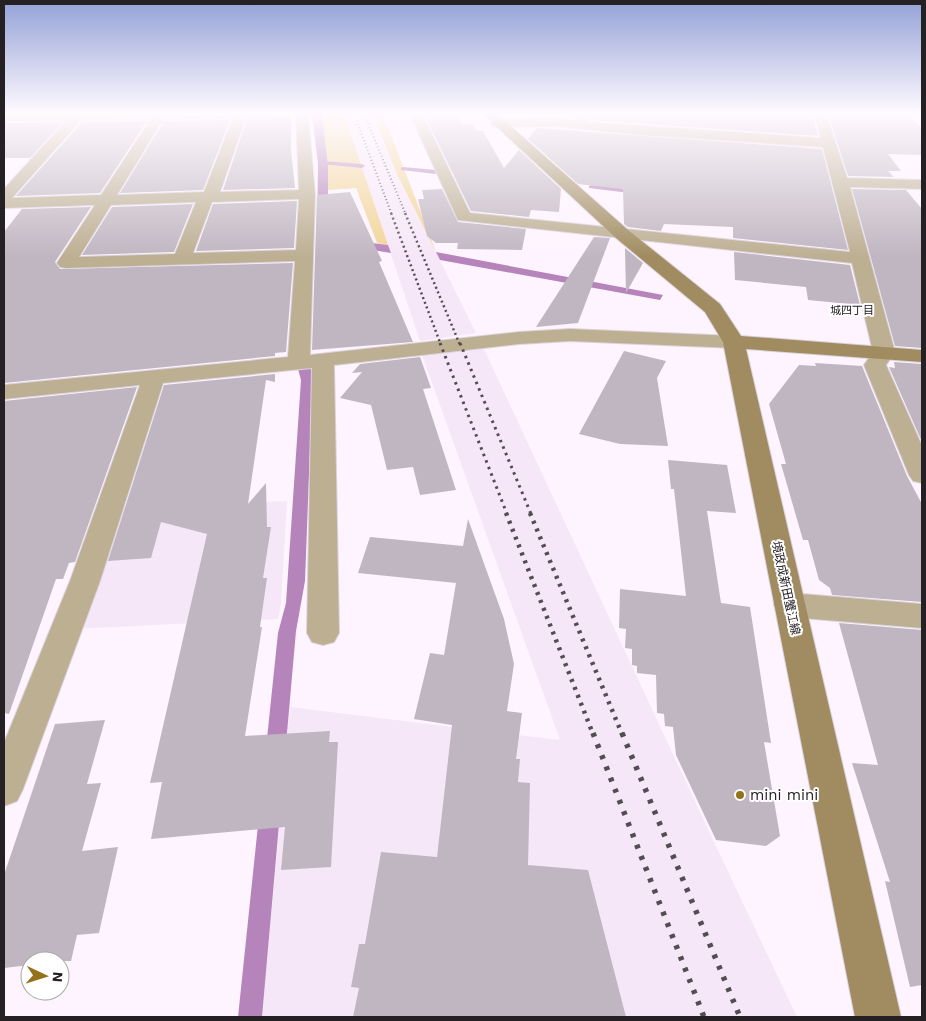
<svg xmlns="http://www.w3.org/2000/svg" width="926" height="1021" font-family="'Work Sans','Noto Sans JP',sans-serif">
<style>
.built{fill:#f6e7f8}
.green{fill:#f1d496}
.water{fill:#b584bb}
.lines{fill:none;stroke-linecap:round;stroke-linejoin:round}
.stream{fill:#b584bb;fill-rule:evenodd}
.building{fill:#c0b6c1}
.street-casing{stroke:#dbd2dc;stroke-width:2}
.secondary-casing{stroke:#dbd2dc;stroke-width:2}
.street{fill:#bdaf92;fill-rule:evenodd}
.secondary{fill:#a08c60;fill-rule:evenodd}
.rail-far4{stroke:#524d52;stroke-width:2;stroke-dasharray:1 2.5;stroke-linecap:butt}
.rail-far3{stroke:#524d52;stroke-width:2.5;stroke-dasharray:2 3;stroke-linecap:butt}
.rail-far2{stroke:#524d52;stroke-width:3;stroke-dasharray:2.5 4.5;stroke-linecap:butt}
.rail-far1{stroke:#524d52;stroke-width:4.5;stroke-dasharray:3 5.5;stroke-linecap:butt}
.rail{stroke:#524d52;stroke-width:5.5;stroke-dasharray:4 8;stroke-linecap:butt}
.poi-dot{fill:#94721a;stroke:#fff;stroke-width:2}
.labels{text-anchor:middle;dominant-baseline:central;stroke-width:4;stroke-linejoin:round;paint-order:stroke}
.far-neighbourhood-label{font-size:11px;fill:#242024;stroke:#fff}
.street-label{font-size:12px;fill:#242024;stroke:#fff}
.near-poi-label{font-size:15px;fill:#242024;stroke:#fff;text-anchor:start}
</style>
<rect width="100%" height="100%" fill="#fef4ff"/>
<g class="built">
<polygon points="344,114 373,114 398,176 476,333 420,341"/>
<polygon points="484,349 715,844 797,1017 262,1017 290,707 560,740 422,355"/>
<polygon points="287,501 281,604 278,619 74,629 114,508"/>
</g>
<g class="green">
<polygon points="322,114 344,114 388,245 377,243 356,188 328,190 328,166"/>
<polygon points="373,114 383,114 436,252 398,176"/>
</g>
<g class="water">
<polygon points="312,114 322,114 328,166 328,235 332,238 388,245 391,253 336,244 317,236 318,164"/>
<polygon points="436,252 663,295 660,300 440,260"/>
<polygon points="313,368 305,581 296,631 262,1017 238,1017 278,633 286,603 301,380 298,369"/>
</g>
<g class="lines">
<g class="stream">
<polygon points="323,161 362,164 365,166 362,168 321,164 321,162"/>
<polygon points="403,167 436,170 439,172 436,174 401,170 401,168"/>
<polygon points="591,185 638,190 641,192 638,194 589,188 589,186"/>
</g>
</g>
<g class="building">
<polygon points="424,114 457,114 463,125 473,124 477,131 483,131 504,168 519,150 561,189 559,212 531,210 529,217 471,211"/>
<polygon points="594,114 812,114 818,136 590,120"/>
<polygon points="828,114 908,114 922,128 922,155 888,154 901,171 888,171 894,177 848,176"/>
<polygon points="269,115 268,117 291,116 291,149 295,188 223,190 248,116"/>
<polygon points="230,120 203,190 120,193 164,121"/>
<polygon points="147,121 100,193 16,196 82,122"/>
<polygon points="63,122 30,158 4,158 4,123"/>
<polygon points="537,128 822,149 848,250 733,238 733,227 664,224 661,231 628,227 624,224 623,189 578,184 528,139"/>
<polygon points="442,189 458,222 526,229 522,250 457,249 458,243 436,243 427,236 418,199 424,199 422,190"/>
<polygon points="852,189 906,190 922,209 922,348 895,346"/>
<polygon points="350,192 382,261 379,262 413,342 312,350 317,195"/>
<polygon points="297,201 294,248 196,251 213,204"/>
<polygon points="193,204 174,252 82,255 112,207"/>
<polygon points="91,207 55,262 60,269 293,263 286,352 275,353 275,356 4,383 4,232 22,209"/>
<polygon points="594,237 610,238 578,323 536,327"/>
<polygon points="625,248 643,263 626,293"/>
<polygon points="734,252 850,265 860,305 808,300 806,287 735,280"/>
<polygon points="624,351 666,361 657,378 668,446 620,444 579,434"/>
<polygon points="420,357 431,388 423,389 456,490 420,495 413,467 387,470 371,405 340,398 362,372 352,373 360,364"/>
<polygon points="894,362 922,364 922,442 889,367 895,368"/>
<polygon points="815,363 862,366 907,476 922,504 922,602 832,595 830,588 819,580 808,540 803,540 781,464 786,464 769,404 799,365 816,366"/>
<polygon points="275,374 275,382 266,380 248,504 266,483 267,527 271,527 263,578 267,578 260,627 262,627 245,736 330,731 329,742 338,742 331,867 281,870 285,827 151,839 162,782 150,783 207,534 161,522 151,558 108,561 164,385"/>
<polygon points="137,387 75,562 69,563 63,579 56,579 9,714 4,713 4,401"/>
<polygon points="668,460 727,465 736,513 707,511 721,603 750,607 771,743 764,742 780,836 766,846 716,840 676,755 673,727 665,726 664,714 657,713 656,675 637,673 637,666 632,665 632,649 625,648 626,629 619,628 620,589 686,596 674,489 671,489"/>
<polygon points="468,519 504,619 514,664 507,711 522,713 516,759 520,759 518,782 530,783 528,865 588,870 626,1017 353,1017 359,988 351,987 359,944 365,944 381,852 437,857 452,725 414,719 430,653 444,655 456,583 358,573 370,537 463,546"/>
<polygon points="839,623 922,630 922,985 910,987 885,881 890,882 852,763 878,765"/>
<polygon points="105,720 87,784 101,783 82,851 118,847 99,933 77,935 71,961 30,961 30,965 4,968 4,875 55,724"/>
</g>
<g class="lines">
<g class="street-casing">
<g id="street">
<path d="M4 114H247L220 192 299 190 296 114H308L315 194 310 355 519 332 570 329 734 336 741 338 745 342 741 346 734 348 570 341 519 344 334 365 339 633 334 642 323 645 312 642 307 633 312 368 163 383 100 581 23 789 17 801 4 806V743L70 581 140 385 4 399V385L288 357 295 261 66 268 60 267 57 263 95 205 4 208V189L67 120 4 121ZM233 118 204 192 117 195 163 119ZM151 119 101 195 12 198 81 120ZM299 199 296 250 193 253 212 202ZM196 202 175 254 79 257 111 205Z"/>
<polygon points="410,114 422,114 470,213 850,252 823,147 641,135 556,126 492,127 491,124 492,121 497,120 556,118 575,121 580,114 592,114 587,122 821,138 814,114 826,114 847,178 922,180 922,189 850,187 895,352 886,365 922,446 922,483 913,481 909,475 864,365 873,352 852,263 458,220"/>
<polygon points="790,593 922,604 922,628 790,617 779,613 774,605 779,597"/>
</g>
</g>
<g class="secondary-casing">
<polygon id="secondary" points="483,114 497,114 628,230 720,304 741,336 922,350 922,362 746,349 901,1017 855,1017 723,342 705,312 616,238"/>
</g>
<use href="#street" class="street"/>
<use href="#secondary" class="secondary"/>
<g class="rail-far4">
<polyline points="354,114 392,215"/>
<polyline points="364,114 406,215"/>
</g>
<g class="rail-far3">
<polyline points="391,213 441,345"/>
<polyline points="405,213 460,345"/>
</g>
<g class="rail-far2">
<polyline points="440,343 507,514"/>
<polyline points="460,343 531,514"/>
</g>
<g class="rail-far1">
<polyline points="506,513 593,734"/>
<polyline points="530,513 622,734"/>
</g>
<g class="rail">
<polyline points="593,733 704,1017"/>
<polyline points="622,733 740,1017"/>
</g>
</g>
<linearGradient id="sky" x2="0" y2="1"><stop stop-color="#93a1d6"/><stop offset="0.44" stop-color="#fffaff"/><stop offset="1" stop-color="#fffaff" stop-opacity="0"/></linearGradient>
<rect width="926" height="257" fill="url(#sky)"/>
<circle class="poi-dot" cx="740" cy="795" r="5"/>
<g class="labels">
<g class="far-neighbourhood-label">
<text x="852" y="310">城四丁目</text>
</g>
<g class="street-label">
<text transform="translate(786 588) rotate(78)">境政成新田蟹江線</text>
</g>
<g class="near-poi-label">
<text x="750" y="795">mini mini</text>
</g>
</g>
<rect width="926" height="1021" fill="none" stroke="#242024" stroke-width="10"/>
<g transform="translate(45 976) rotate(94)"><circle r="24" fill="#ffffff" stroke="#a7a6a7"/>
<path d="M0-4L9 19L0 12L-9 19Z" fill="#94721a"/>
<text y="-8" font-size="14" font-weight="bold" text-anchor="middle" fill="#242024">N</text>
</g>
</svg>
